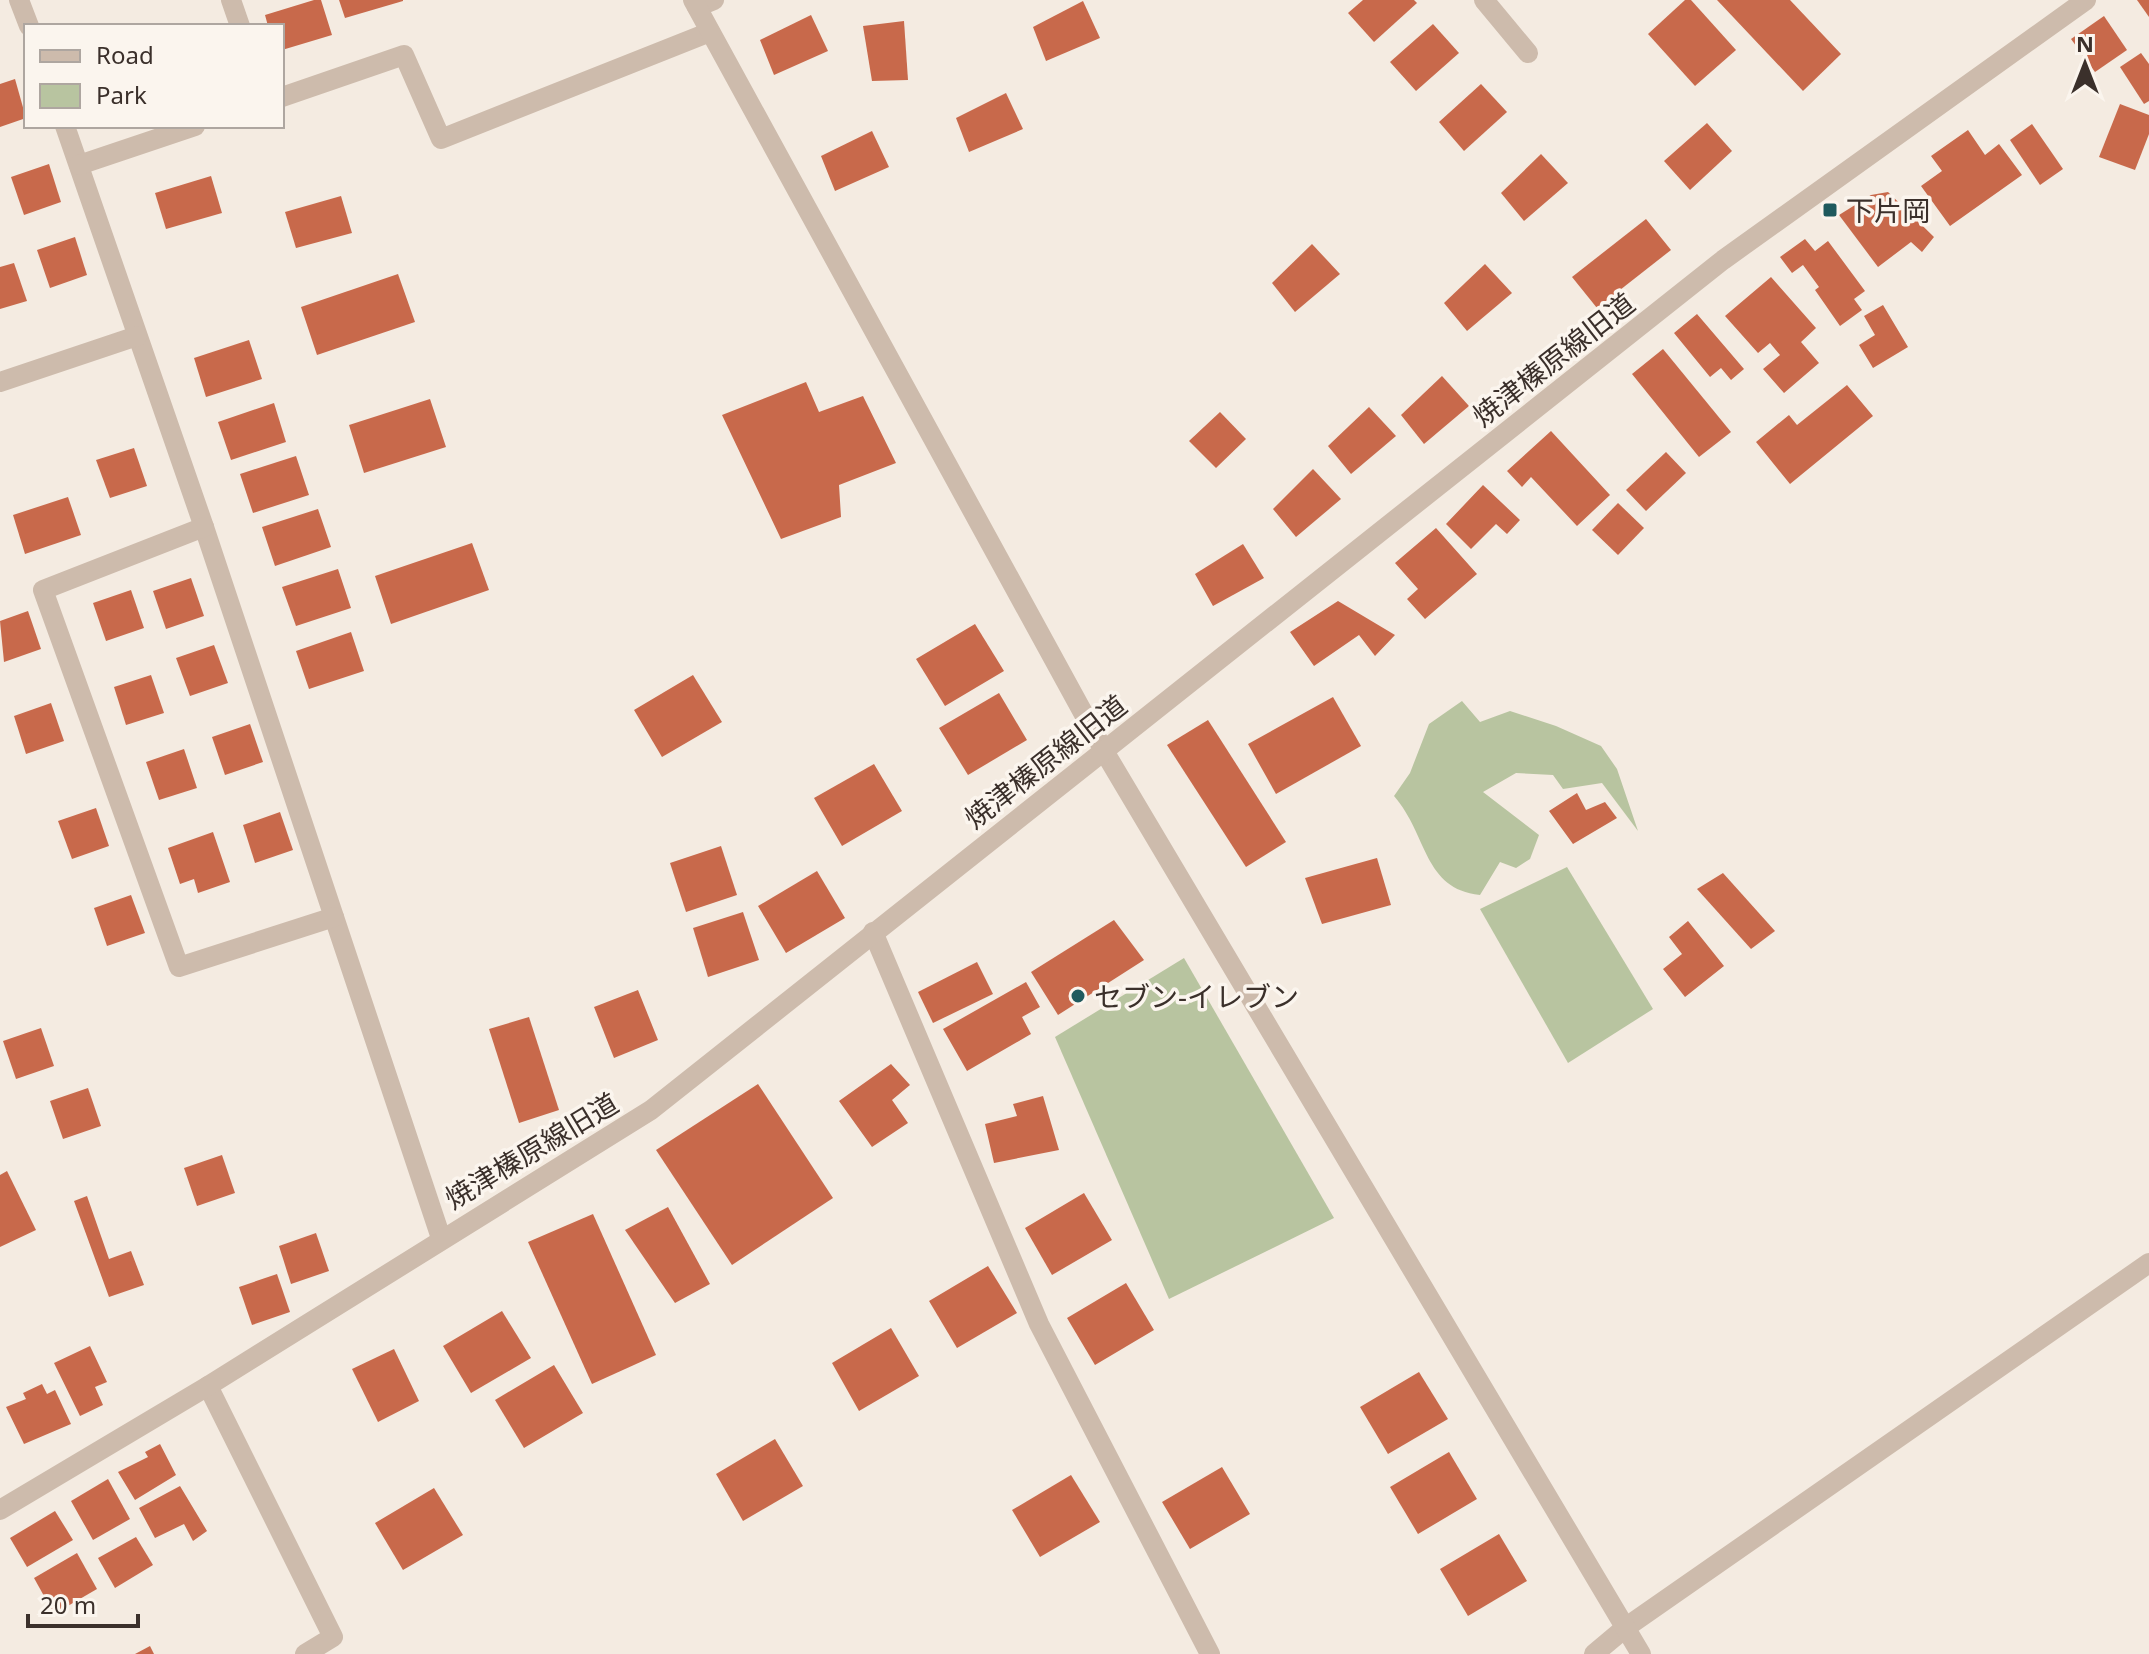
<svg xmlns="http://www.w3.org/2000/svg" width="2149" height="1654" font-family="'Noto Sans','Noto Sans JP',sans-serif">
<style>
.green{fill:#b8c4a0}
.building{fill:#c8694b}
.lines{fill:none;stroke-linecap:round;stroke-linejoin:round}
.minor{stroke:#cdbbac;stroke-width:20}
.tertiary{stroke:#cdbbac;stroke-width:20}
.poi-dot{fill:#1f5a5e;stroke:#fbf5ee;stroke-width:3}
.labels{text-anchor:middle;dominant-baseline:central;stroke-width:7;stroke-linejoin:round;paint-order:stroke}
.poi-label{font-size:28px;fill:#3b302b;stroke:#fbf5ee;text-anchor:start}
.street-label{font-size:28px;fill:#3b302b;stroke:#fbf5ee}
</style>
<rect width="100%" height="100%" fill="#f4ebe1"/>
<g class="green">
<path d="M1462 701 1480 722 1510 711 1556 726 1601 746 1617 769 1638 831 1602 783 1563 789 1553 775 1516 773 1483 792 1539 835 1530 859 1516 868 1500 862 1480 895C1423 889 1428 835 1394 796L1410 773 1429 724Z"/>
<polygon points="1567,867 1653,1009 1568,1063 1480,909"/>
<polygon points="1184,958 1334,1218 1169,1299 1055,1037"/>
</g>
<g class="building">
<polygon points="314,0 321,0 332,35 282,50 282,26 268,26 265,15"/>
<polygon points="339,0 403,0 403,1 345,18"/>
<polygon points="1363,0 1414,0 1417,3 1374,42 1348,13"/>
<polygon points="1685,0 1691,0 1736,50 1695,86 1648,34"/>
<polygon points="1717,0 1790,0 1841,54 1803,91"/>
<polygon points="2137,0 2149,0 2149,17"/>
<polygon points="1083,1 1100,38 1046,61 1033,27"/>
<polygon points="811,15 828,51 774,75 760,40"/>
<polygon points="2104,16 2127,50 2095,72 2071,39"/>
<polygon points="904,21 908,80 872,81 863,26"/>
<polygon points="1433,24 1459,53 1416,91 1390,62"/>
<polygon points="2141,53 2149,64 2149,101 2144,104 2120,67"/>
<polygon points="15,79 26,118 0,127 0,84"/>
<polygon points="1481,84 1507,112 1464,151 1439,122"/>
<polygon points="1006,93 1023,129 969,152 956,118"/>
<polygon points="2120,104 2149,115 2149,134 2135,170 2099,157"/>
<polygon points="1707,123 1732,151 1690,190 1664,161"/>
<polygon points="2032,124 2063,169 2040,185 2010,140"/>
<polygon points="1968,130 1985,155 1999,144 2022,175 1950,226 1921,186 1942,171 1931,156"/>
<polygon points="872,131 889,167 835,191 821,156"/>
<polygon points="1541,154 1568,183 1524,221 1501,193"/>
<polygon points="49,164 61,202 24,215 11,177"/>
<polygon points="211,176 222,213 166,229 155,193"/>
<polygon points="1888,192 1934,237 1922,252 1911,242 1878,267 1839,215 1871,195"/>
<polygon points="341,196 352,233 296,248 285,212"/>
<polygon points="1646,219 1671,250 1597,308 1572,277"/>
<polygon points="75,237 87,275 50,288 37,250"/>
<polygon points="1805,239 1815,251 1828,241 1865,291 1854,299 1862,310 1840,326 1815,290 1819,287 1803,265 1792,273 1780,257"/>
<polygon points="1312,244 1340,274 1295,312 1272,283"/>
<polygon points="14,263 27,301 0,309 0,267"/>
<polygon points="1485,264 1512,293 1467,331 1444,303"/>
<polygon points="398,274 415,322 317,355 301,307"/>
<polygon points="1771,277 1816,328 1801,342 1819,363 1784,393 1763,369 1780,355 1770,343 1758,353 1725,316"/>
<polygon points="1883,305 1908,347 1873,368 1859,345 1875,335 1864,316"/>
<polygon points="1697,314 1744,369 1731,380 1721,368 1710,377 1674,333"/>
<polygon points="249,340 262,379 206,397 194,358"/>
<polygon points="1663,349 1731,432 1699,457 1632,374"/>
<polygon points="1442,376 1469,406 1424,444 1401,415"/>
<polygon points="806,382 819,412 863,396 896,463 839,485 841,517 781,539 722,415"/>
<polygon points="1847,385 1873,416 1790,484 1756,442 1789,415 1797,425"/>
<polygon points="430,399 446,447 364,473 349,425"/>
<polygon points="274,403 286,442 231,460 218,422"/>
<polygon points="1369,407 1396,436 1351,474 1328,446"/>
<polygon points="1220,412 1246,439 1216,468 1189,441"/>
<polygon points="1551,431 1610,495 1577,526 1531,477 1522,487 1507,471"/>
<polygon points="134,448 147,486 110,498 96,460"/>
<polygon points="1666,452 1686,473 1646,511 1626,490"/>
<polygon points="296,456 309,495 253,513 240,474"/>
<polygon points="1313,469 1341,499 1296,537 1273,509"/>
<polygon points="1483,485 1520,520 1507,534 1496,524 1471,549 1446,524"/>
<polygon points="68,497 81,535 25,554 13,515"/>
<polygon points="1618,503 1644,528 1618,555 1592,530"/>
<polygon points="318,509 331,547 275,566 262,527"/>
<polygon points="1436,528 1477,574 1425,619 1407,599 1418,589 1395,563"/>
<polygon points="472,543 489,590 391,624 375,576"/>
<polygon points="1243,544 1264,578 1213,606 1195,574"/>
<polygon points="338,569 351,608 296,626 282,587"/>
<polygon points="191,578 204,616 166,629 153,591"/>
<polygon points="131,590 144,628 106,641 93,603"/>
<polygon points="1338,601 1395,635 1375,656 1359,635 1314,666 1290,632"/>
<polygon points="28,611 41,649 4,662 0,621"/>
<polygon points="975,624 1004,671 945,706 916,659"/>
<polygon points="351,632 364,671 309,689 296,651"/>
<polygon points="214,645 228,683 190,696 176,658"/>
<polygon points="151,675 164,713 126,725 114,687"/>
<polygon points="693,675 722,722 662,757 634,710"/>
<polygon points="999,693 1027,740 968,775 939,728"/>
<polygon points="1333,697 1361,746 1276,794 1248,744"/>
<polygon points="51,703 64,741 26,754 14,716"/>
<polygon points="1208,720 1286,842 1246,867 1167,745"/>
<polygon points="250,724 263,762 225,775 212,737"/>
<polygon points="184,749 197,788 159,800 146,762"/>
<polygon points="874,764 902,811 842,846 814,798"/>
<polygon points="1577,793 1586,810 1605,802 1617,818 1573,844 1549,811"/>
<polygon points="96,808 109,846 72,859 58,821"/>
<polygon points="280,812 293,850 255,863 243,825"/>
<polygon points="213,832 230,882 198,893 194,879 180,884 168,848"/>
<polygon points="721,846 737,895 686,912 670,863"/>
<polygon points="1377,858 1391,905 1322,924 1305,878"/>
<polygon points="817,871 845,918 786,953 758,906"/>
<polygon points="1723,873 1775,931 1751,949 1697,889"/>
<polygon points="131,895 145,933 107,946 94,908"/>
<polygon points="743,912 759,960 708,977 693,928"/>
<polygon points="1114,920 1144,960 1058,1015 1031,972"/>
<polygon points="1688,921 1724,966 1685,997 1663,969 1682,954 1669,937"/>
<polygon points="977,962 993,994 933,1023 918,992"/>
<polygon points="1026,982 1040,1007 1022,1017 1031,1034 967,1071 943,1029"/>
<polygon points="638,990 658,1040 614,1058 594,1007"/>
<polygon points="529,1017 559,1110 519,1123 489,1029"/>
<polygon points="41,1028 54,1066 16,1079 3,1041"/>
<polygon points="891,1064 910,1085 892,1100 908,1123 872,1147 839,1101"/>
<polygon points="758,1084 833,1198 732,1265 656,1150"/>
<polygon points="88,1088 101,1126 63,1139 50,1101"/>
<polygon points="1043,1096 1059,1150 994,1163 985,1124 1017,1116 1013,1104"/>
<polygon points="222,1155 235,1193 197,1206 184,1168"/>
<polygon points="7,1171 36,1230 0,1247 0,1175"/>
<polygon points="1084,1193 1112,1240 1052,1275 1025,1228"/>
<polygon points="87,1196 109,1259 131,1251 144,1285 109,1297 74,1201"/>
<polygon points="668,1207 710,1284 675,1303 625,1230"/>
<polygon points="593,1214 656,1355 592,1384 528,1242"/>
<polygon points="316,1233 329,1271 291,1284 279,1246"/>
<polygon points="988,1266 1017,1313 957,1348 929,1301"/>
<polygon points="277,1274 290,1312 252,1325 239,1287"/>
<polygon points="1126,1283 1154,1330 1095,1365 1067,1318"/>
<polygon points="502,1311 531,1358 471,1393 443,1346"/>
<polygon points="891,1328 919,1376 859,1411 832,1363"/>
<polygon points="90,1346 107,1382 95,1387 103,1405 80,1416 54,1363"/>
<polygon points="394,1349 419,1401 378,1422 352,1369"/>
<polygon points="554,1365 583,1413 524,1448 495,1400"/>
<polygon points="1419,1372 1448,1419 1388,1454 1360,1407"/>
<polygon points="42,1384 47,1394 55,1390 71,1424 24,1444 6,1407 26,1399 23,1393"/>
<polygon points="775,1439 803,1486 743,1521 716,1474"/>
<polygon points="160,1444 176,1475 135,1500 118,1472 148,1457 145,1452"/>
<polygon points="1449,1452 1477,1499 1418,1534 1390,1487"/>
<polygon points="1222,1467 1250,1514 1190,1549 1162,1502"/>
<polygon points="1071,1475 1100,1522 1040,1557 1012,1510"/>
<polygon points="108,1479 130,1519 93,1540 71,1501"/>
<polygon points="180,1486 207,1531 193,1541 184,1524 155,1538 139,1508"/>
<polygon points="434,1488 463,1535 403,1570 375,1523"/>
<polygon points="55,1511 73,1540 27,1567 10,1538"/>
<polygon points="1499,1534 1527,1581 1468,1616 1440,1569"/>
<polygon points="136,1537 153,1565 115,1588 98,1558"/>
<polygon points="77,1553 97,1589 54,1614 34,1578"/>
<polygon points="150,1646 154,1654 135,1654"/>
</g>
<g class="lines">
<g class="minor">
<polyline points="19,0 29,26"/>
<polyline points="231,0 240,26"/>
<polyline points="1484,0 1528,53"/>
<polyline points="697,7 714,0"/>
<polyline points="282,97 404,55 441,139 710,32"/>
<polyline points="65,126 204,527 441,1238"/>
<polyline points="79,165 195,126"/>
<polyline points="0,382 137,336"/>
<polyline points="204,527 43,590 179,967 334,917"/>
<polyline points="873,932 1039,1324 1210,1654"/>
<polyline points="208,1386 333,1637 305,1654"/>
<polyline points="1594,1654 1625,1628 2149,1263"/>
</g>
<g class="tertiary">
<polyline points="693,0 1104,751 1641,1654"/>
<polyline points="0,1510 208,1386 651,1110 1723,260 2086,0"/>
</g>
</g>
<g class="poi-dot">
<rect x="1822" y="202" width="16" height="16" rx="4"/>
<circle cx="1078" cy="996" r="8"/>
</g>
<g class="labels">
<g class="poi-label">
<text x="1846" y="210">下片岡</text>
<text x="1094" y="996">セブン-イレブン</text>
</g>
<g class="street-label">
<text transform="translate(1553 359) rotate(-38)">焼津榛原線旧道</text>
<text transform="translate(1045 761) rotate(-38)">焼津榛原線旧道</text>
<text transform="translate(531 1150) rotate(-31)">焼津榛原線旧道</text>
</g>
</g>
<rect x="24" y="24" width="260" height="104" fill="#fbf5ee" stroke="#aea6a0" stroke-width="2"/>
<rect x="40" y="50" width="40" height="12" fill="#cdbbac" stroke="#aea6a0" stroke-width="2"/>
<text x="96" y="64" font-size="24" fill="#3b302b">Road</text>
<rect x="40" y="84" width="40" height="24" fill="#b8c4a0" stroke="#aea6a0" stroke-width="2"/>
<text x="96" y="104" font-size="24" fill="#3b302b">Park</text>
<g transform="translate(2085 64)" stroke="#fbf5ee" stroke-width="6" paint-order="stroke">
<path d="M0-6L14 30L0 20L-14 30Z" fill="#3b302b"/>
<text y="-12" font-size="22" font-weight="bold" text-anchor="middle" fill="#3b302b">N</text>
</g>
<path d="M28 1614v12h110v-12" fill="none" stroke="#3b302b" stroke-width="4"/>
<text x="40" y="1614" font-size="24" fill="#3b302b" stroke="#fbf5ee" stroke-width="6" paint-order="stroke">20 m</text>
</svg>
